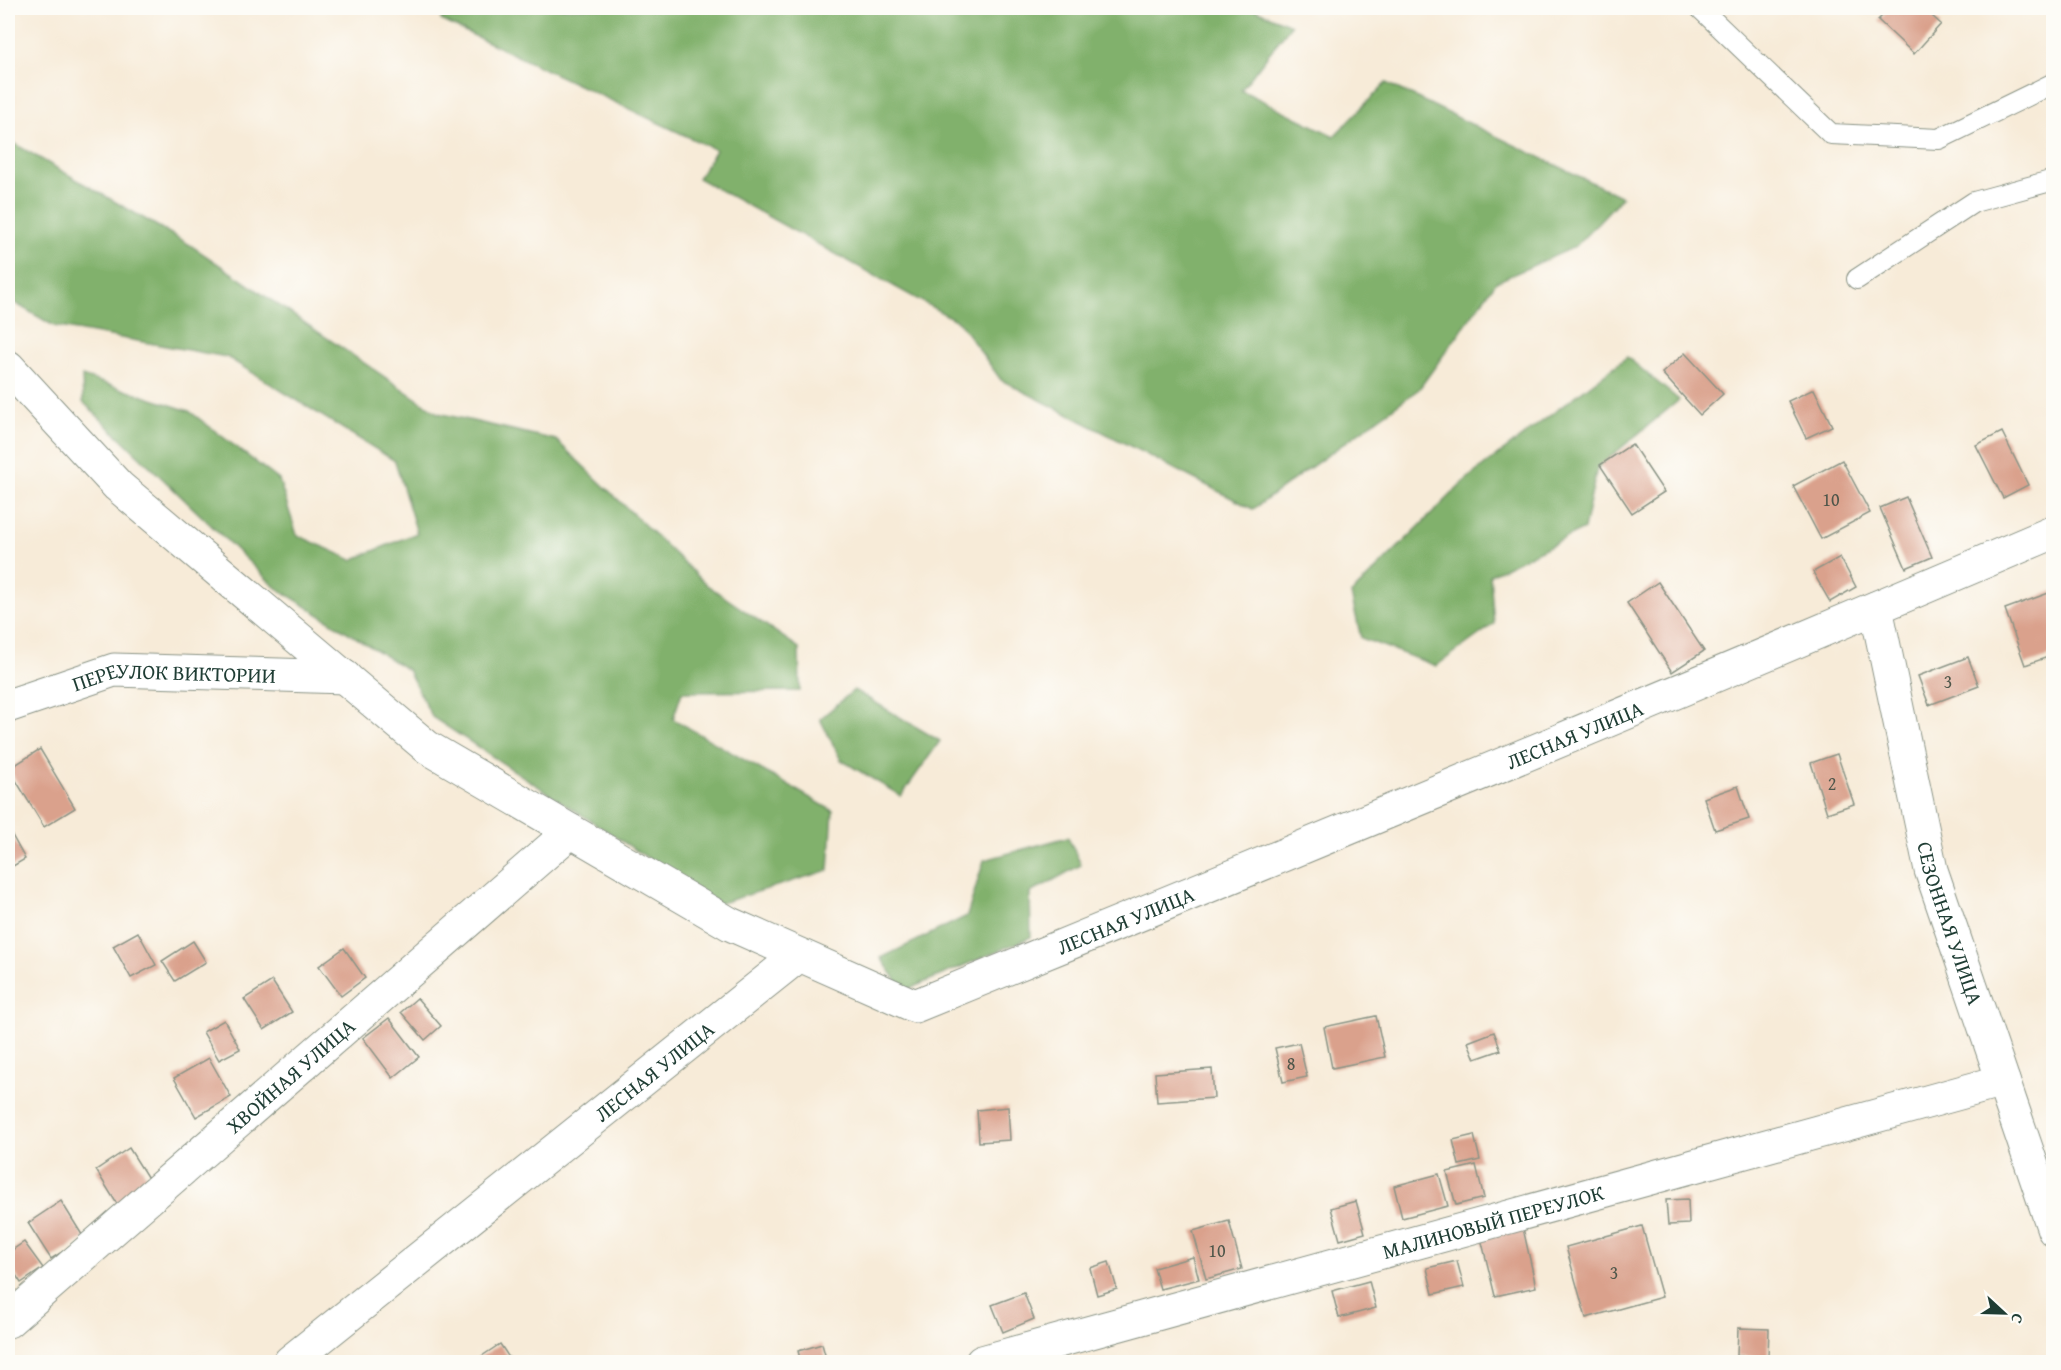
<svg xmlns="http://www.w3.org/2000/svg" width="2061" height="1370" font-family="'Gentium Book Plus',serif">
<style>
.forest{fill:#81b16c;stroke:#507750;stroke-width:1.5}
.building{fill:#daa18c}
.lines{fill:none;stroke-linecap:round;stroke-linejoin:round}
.lane-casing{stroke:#8b9486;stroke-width:22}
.street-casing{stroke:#8b9486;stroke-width:35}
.lane{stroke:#fff;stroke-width:20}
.street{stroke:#fff;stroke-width:33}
.labels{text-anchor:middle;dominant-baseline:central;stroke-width:4.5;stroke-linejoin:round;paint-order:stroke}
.number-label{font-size:18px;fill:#4e564a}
.street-label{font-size:21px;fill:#1f3d34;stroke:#fdfcf7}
</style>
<rect width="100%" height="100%" fill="#fdfcf7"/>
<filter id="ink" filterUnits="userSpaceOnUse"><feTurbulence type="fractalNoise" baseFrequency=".0167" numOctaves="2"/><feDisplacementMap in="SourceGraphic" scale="12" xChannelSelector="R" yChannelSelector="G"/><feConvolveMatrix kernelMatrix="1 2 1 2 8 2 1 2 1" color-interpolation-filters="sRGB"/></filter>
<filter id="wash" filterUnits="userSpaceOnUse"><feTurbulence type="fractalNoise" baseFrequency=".008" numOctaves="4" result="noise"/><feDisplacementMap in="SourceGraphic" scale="24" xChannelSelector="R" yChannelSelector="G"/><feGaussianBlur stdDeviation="1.35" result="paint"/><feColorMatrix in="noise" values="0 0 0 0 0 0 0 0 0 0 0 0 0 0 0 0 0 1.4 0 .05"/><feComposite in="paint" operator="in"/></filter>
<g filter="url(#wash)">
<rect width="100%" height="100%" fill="#f7ebd8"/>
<g class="forest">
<polygon points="443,8 1251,8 1291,25 1241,90 1334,136 1386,83 1622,197 1575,247 1496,282 1419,389 1253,509 1001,380 959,322 698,178 716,150 441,20"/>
<polygon points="8,140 190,245 438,413 556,440 707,585 799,648 800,691 682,692 673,719 833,811 829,870 718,904 432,717 408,670 275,587 83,402 82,376 189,411 279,480 297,535 352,560 417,533 395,461 227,357 54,326 8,299"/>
<polygon points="1627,357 1679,400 1597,468 1584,529 1490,575 1494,624 1436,666 1361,638 1351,594 1469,477"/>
<polygon points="854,690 940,741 901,796 841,760 820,719"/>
<polygon points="1068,837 1081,865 1030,893 1031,937 904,991 881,958 967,916 984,860"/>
</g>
<g id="blocks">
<g class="building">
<polygon points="1890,8 1923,8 1941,24 1914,54 1878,20"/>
<polygon points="1685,353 1723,394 1700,415 1662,373"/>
<polygon points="1814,389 1832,426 1806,438 1788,401"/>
<polygon points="2002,432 2028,485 2003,498 1976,445"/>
<polygon points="1632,444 1664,492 1632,513 1600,465"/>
<polygon points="1842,460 1870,513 1821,539 1793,486"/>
<polygon points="1906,497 1932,557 1906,568 1880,508"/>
<polygon points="1840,557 1856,587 1830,602 1813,572"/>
<polygon points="1658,582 1704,651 1672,672 1627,603"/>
<polygon points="2054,591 2054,655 2025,665 2005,609"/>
<polygon points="1968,657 1979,686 1929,705 1918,676"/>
<polygon points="40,749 75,808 44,827 9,769"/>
<polygon points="1837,754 1854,804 1827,813 1811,763"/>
<polygon points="1738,786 1749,819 1715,830 1704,798"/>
<polygon points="8,828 25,859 8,869"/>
<polygon points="138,932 156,965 131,978 113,946"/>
<polygon points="193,941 206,962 175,981 162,961"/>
<polygon points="344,948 365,978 341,996 319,966"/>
<polygon points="272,981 292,1012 264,1030 244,999"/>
<polygon points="417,998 441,1026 425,1040 401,1012"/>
<polygon points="1376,1016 1385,1057 1332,1068 1324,1027"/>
<polygon points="389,1018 419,1057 393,1078 363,1038"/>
<polygon points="224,1020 240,1049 219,1060 203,1032"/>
<polygon points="1494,1032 1501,1050 1475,1059 1468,1042"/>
<polygon points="1299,1043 1307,1077 1283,1082 1275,1048"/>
<polygon points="209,1058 231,1097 196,1117 174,1078"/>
<polygon points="1212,1069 1214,1098 1157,1102 1155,1073"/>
<polygon points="1008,1107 1010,1140 979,1142 977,1110"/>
<polygon points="1474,1135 1480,1160 1459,1165 1453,1140"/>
<polygon points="129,1148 151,1183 117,1204 96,1170"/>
<polygon points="1476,1165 1484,1198 1456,1205 1447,1172"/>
<polygon points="1439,1174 1448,1206 1402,1218 1394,1186"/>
<polygon points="1688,1199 1689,1224 1668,1225 1666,1200"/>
<polygon points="61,1201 84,1238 51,1259 28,1223"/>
<polygon points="1356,1201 1365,1233 1340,1240 1331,1208"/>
<polygon points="1229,1221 1242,1269 1206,1279 1193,1231"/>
<polygon points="1642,1226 1662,1297 1586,1318 1566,1247"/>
<polygon points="1523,1228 1536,1287 1495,1296 1481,1238"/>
<polygon points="24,1242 43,1268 21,1283 8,1263 8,1253"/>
<polygon points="1193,1257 1199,1279 1160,1289 1154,1268"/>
<polygon points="1457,1261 1464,1287 1433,1294 1427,1268"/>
<polygon points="1109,1262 1117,1289 1097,1295 1090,1268"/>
<polygon points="1369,1281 1376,1308 1339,1318 1332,1291"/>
<polygon points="1024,1293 1034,1319 1003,1332 992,1305"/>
<polygon points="1738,1328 1769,1329 1768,1357 1737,1356"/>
<polygon points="500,1344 512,1362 473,1362"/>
<polygon points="822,1344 827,1362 801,1362 798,1351"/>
</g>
</g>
</g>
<g filter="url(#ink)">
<use href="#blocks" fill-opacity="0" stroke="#8b9486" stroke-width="1.5"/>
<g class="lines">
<g class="lane-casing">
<g id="lane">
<polyline points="1700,8 1831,134 1939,139 2054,83"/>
<polyline points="1857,279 1974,202 2054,180"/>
</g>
</g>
<g class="street-casing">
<g id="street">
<path id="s1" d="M8 367 118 486 427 747 730 924 915 1006C1296 851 1675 694 2054 532"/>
<path id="s2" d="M1876 608 1931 870 2054 1230"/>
<path id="s3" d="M8 706 114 670 345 677"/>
<path id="s4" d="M8 1321 571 831"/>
<path id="s5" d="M290 1362 799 955"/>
<path id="s6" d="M982 1362 2003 1081"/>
</g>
</g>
<use href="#lane" class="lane"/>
<use href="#street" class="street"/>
</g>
</g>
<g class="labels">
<g class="number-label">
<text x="1831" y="499">10</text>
<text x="1948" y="681">3</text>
<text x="1832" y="783">2</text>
<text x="1291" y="1063">8</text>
<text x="1217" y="1250">10</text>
<text x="1614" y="1272">3</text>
</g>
<g class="street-label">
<text stroke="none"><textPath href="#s3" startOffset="171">ПЕРЕУЛОК ВИКТОРИИ</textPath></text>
<text stroke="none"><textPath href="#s1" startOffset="1833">ЛЕСНАЯ УЛИЦА</textPath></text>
<text stroke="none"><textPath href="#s1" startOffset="1347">ЛЕСНАЯ УЛИЦА</textPath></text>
<text stroke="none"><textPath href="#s2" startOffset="324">СЕЗОННАЯ УЛИЦА</textPath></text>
<text stroke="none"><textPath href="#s5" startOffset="466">ЛЕСНАЯ УЛИЦА</textPath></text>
<text stroke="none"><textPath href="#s4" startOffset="374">ХВОЙНАЯ УЛИЦА</textPath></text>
<text stroke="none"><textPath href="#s6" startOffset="530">МАЛИНОВЫЙ ПЕРЕУЛОК</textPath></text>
</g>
</g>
<rect width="2061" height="1370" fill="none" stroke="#fdfcf7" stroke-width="30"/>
<g transform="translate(2004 1313) rotate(112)" stroke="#fdfcf7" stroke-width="4.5" paint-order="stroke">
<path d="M0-4.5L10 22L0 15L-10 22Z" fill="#1f3d34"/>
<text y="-9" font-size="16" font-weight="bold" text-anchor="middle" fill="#1f3d34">С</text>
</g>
</svg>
